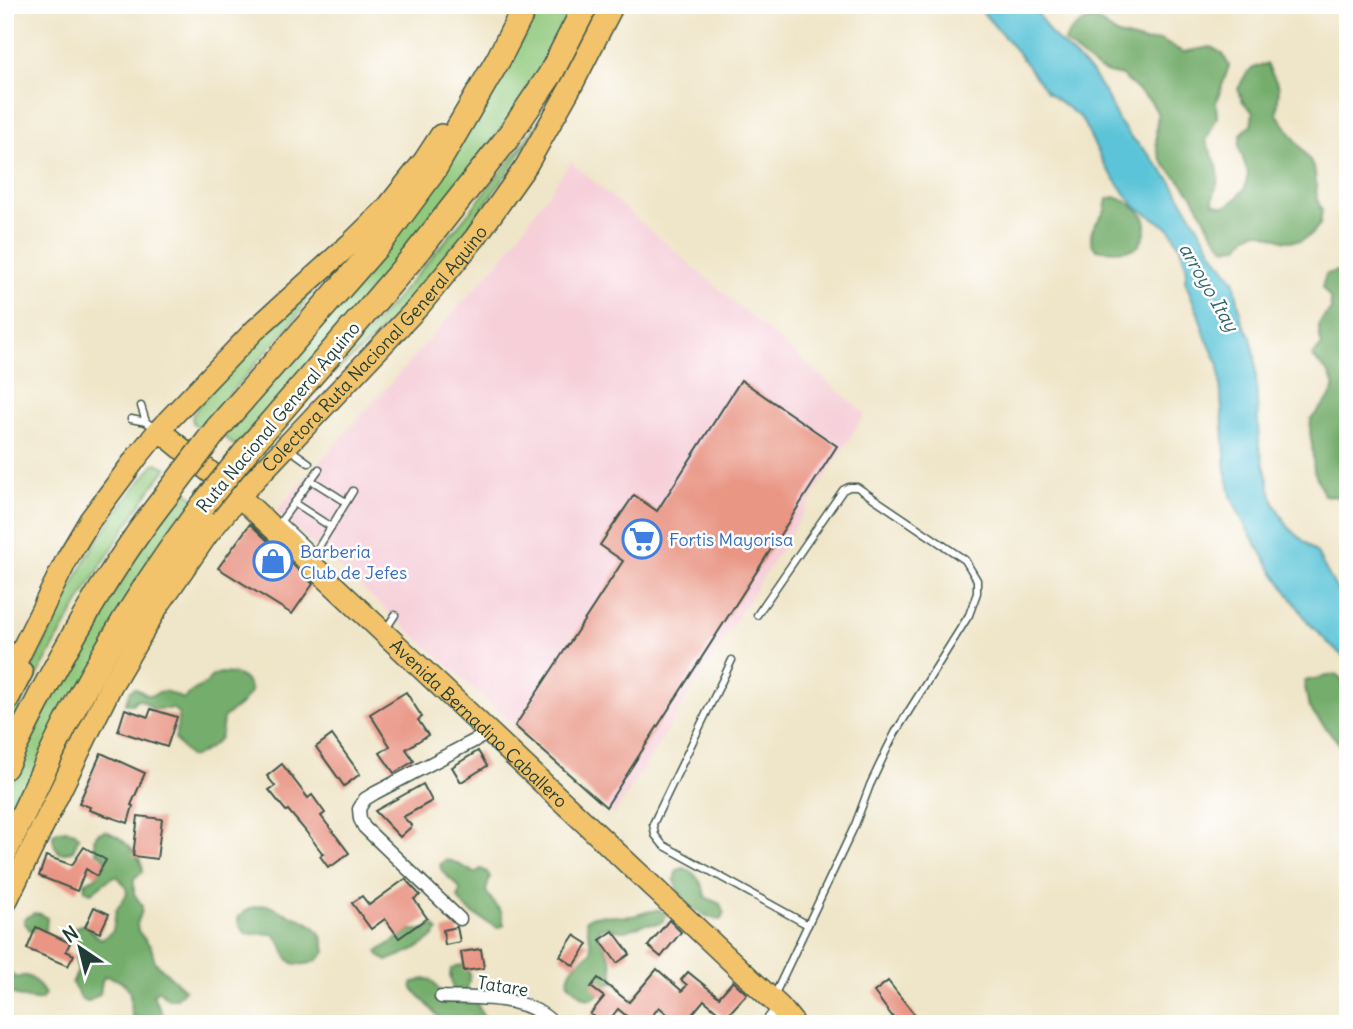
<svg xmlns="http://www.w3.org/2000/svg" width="1353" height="1029" font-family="Delius,sans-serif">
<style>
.built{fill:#f6cfd9}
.green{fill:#91c97d;stroke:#588358;stroke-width:2}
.forest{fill:#74ad6c;stroke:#4a7550;stroke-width:2}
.water{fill:#5cc4d8;stroke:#3e8086;stroke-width:2}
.building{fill:#e99685}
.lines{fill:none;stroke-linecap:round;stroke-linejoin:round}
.service-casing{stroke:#3e564a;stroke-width:9}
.minor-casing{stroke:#3e564a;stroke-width:15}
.primary-casing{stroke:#3e564a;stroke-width:24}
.motorway-casing{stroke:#3e564a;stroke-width:27}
.service{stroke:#fff;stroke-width:6}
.minor{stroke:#fff;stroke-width:12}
.primary{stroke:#f2c36a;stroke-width:21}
.motorway{stroke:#f2c36a;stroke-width:24}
.motorway-bridge-casing{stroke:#3e564a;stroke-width:27;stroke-linecap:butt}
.motorway-bridge{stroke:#f2c36a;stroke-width:24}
.labels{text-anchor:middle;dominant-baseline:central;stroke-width:5;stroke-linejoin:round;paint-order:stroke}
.street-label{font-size:18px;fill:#1f3d34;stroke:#fff}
.shop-label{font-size:18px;fill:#366cbe;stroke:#fff;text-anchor:start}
.water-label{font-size:19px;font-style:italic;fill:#316665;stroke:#fff}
</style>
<rect width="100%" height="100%" fill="#fff"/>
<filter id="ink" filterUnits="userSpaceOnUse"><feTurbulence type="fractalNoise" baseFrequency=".0143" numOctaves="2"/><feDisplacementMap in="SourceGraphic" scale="14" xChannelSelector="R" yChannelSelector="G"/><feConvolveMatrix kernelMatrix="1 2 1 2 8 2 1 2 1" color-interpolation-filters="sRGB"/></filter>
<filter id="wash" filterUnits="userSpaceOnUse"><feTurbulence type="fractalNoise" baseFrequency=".00686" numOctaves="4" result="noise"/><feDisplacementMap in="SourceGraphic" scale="28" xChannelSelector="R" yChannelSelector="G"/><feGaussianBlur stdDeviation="1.57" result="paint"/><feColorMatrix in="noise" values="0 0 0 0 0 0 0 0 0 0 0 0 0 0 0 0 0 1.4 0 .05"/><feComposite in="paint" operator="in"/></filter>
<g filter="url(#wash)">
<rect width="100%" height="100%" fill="#efe5c8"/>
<polygon class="built" points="571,162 865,414 614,815 276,511 503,257"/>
<g class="green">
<polygon points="542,5 575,5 551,53 518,107 409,247 236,447 224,437 520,43"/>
<path d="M544 115 512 166 440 266 373 340 333 374H331C404 289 479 206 544 115Z"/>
<path d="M352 252 306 299 299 314 200 428 193 423 192 417C198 404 209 394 218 382 258 334 306 294 352 252Z"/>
<path d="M157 463 167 468C148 490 134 515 118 539 77 603 40 669 5 737V723L86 559 116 512 154 464Z"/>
<polygon points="182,489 195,498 5,831 5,795 50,699 91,628 135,558"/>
</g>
<g class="forest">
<path d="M1095 19 1118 35 1146 42 1160 40 1183 52 1211 47 1223 54 1229 66 1216 103 1217 117 1206 141C1210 153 1221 167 1218 180 1216 189 1213 194 1213 203L1225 207 1236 199 1245 188 1248 173 1239 147 1241 134 1251 125 1253 112 1243 102 1238 89C1246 73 1248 67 1267 64L1279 87 1277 114 1309 159 1315 172 1317 199 1322 211 1320 224 1311 235 1300 241H1286L1258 231 1247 236 1239 246 1227 249C1207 233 1202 205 1185 186 1176 175 1162 166 1158 152 1155 140 1156 126 1158 114L1151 102 1122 76 1108 73 1095 67 1064 42C1072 27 1078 23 1095 19Z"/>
<path d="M1114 197C1129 201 1151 213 1145 233 1143 238 1141 244 1137 247 1132 251 1100 252 1095 248 1092 245 1091 241 1091 238 1090 226 1101 220 1105 210 1106 206 1106 203 1107 199Z"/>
<path d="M1348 263V495L1337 497 1324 495 1314 471 1312 445 1310 432 1311 419 1329 399 1335 386 1329 374 1312 356 1322 346C1317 328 1316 323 1331 310L1330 298 1322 287 1326 274 1338 271Z"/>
<path d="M221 673C236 673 248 676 251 692L240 705 223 718C221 737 223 739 207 749 201 753 198 756 190 757L175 740 179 714 174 709H153L143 701 137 699 132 704H125L130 691 135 688 147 695H154L159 692 165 691 184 699 194 690 206 684 209 679 214 675Z"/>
<polygon points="1337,674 1348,687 1348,762 1345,750 1309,708 1304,681"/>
<path d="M67 830 75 832 79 837 73 850 67 853H60C54 847 53 842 53 834L59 831Z"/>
<path d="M105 831C120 835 143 856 143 872L134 878V894L142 905V911L137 924 138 931 151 947 155 962 185 990 176 999H168L158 990 153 995 166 1021 164 1024 136 1023C121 1003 146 985 105 976L102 981 100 994 89 1001 82 1000 72 983 78 971 75 958C81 949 77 944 71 935L74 928 80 925 87 926 96 936 102 939 113 931 116 910 127 894 126 887 118 877H112L91 893 85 890 84 883 96 877 106 860 102 855 96 852 94 839 98 833Z"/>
<path d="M445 860 452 861 475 873 481 869 487 872 490 877 486 891 489 896 501 912 504 925 498 928C486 921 462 910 458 897L460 890 459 887 442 871 440 865Z"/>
<path d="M684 868C696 873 704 884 705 897L720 904 724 914 721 920C701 919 666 892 677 870Z"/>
<path d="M265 905C274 906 279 911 287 914 309 921 323 927 325 952 320 959 315 963 306 964 287 966 288 958 281 944 279 940 276 937 274 934H246L238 922 239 915 251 908Z"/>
<path d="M660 910 666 915 663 921 658 924H645L626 931H620L607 927 599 929 598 935 611 959 614 982 608 983C591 1008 586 1000 568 983 568 967 580 961 591 952 592 942 587 931 586 920 600 910 616 919 632 916 641 914 650 910 660 910Z"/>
<polygon points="34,913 41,914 47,918 46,929 43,931 30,930 24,922 24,919"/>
<path d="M434 925 438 931C429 946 403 954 387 961L381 957 377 952 411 930H424Z"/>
<path d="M463 965C476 977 466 982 466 996L475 999 487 1024H445L413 989 412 983 425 979 431 980 443 995 451 994 453 989 450 975 451 969 456 966Z"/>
<path d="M11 973 16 978C19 977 23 975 26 976 34 977 41 988 45 994L41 1000C27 1001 16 997 5 988V975Z"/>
</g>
<polygon class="water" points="976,5 1030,5 1038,14 1050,33 1091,72 1106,95 1118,120 1131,137 1149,155 1171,181 1216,257 1234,280 1242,322 1251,337 1255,357 1259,446 1274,503 1288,527 1316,552 1342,599 1348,606 1348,660 1332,647 1308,622 1272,570 1247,529 1232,499 1226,470 1219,365 1206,338 1198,313 1190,294 1185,280 1187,269 1180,247 1170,229 1134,205 1105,166 1081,118 1047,92 1015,49"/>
<g id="blocks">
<g class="building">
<polygon points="741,380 837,446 606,807 515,726 623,561 600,545 634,495 657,511"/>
<polygon points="250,524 313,584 292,614 218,568"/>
<polygon points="406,692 422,717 418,720 428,735 406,749 414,761 394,773 380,753 390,746 370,714"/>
<polygon points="125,709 148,717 151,709 177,717 167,747 118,731"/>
<polygon points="332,735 360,774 344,786 316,747"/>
<polygon points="478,751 487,766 461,782 452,767"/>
<polygon points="101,753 145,773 131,805 133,806 128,823 89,810 90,807 79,803"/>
<polygon points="282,764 308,798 312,795 325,813 321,816 349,853 332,866 331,865 328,867 320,856 323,854 304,829 288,810 286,811 269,790 275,786 267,776"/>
<polygon points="423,784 432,801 403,817 412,826 400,837 375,811"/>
<polygon points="138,816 162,819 157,859 133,856"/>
<polygon points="84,847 106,860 97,876 86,869 77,891 39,876 46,856 72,865"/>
<polygon points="405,879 420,895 414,899 427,918 399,938 385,919 371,929 352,903 362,896 369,905"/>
<polygon points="94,907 109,914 100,933 85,927"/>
<polygon points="669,920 681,932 661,957 648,946"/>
<polygon points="36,927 70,943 66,951 74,955 68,966 27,949"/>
<polygon points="457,927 460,942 445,945 443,930"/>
<polygon points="613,931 630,954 617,963 600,940"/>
<polygon points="574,935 588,944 574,966 560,956"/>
<polygon points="481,949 484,968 464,971 461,952"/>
<polygon points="657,969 682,991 687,985 681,980 688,972 719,997 733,981 747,994 725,1018 704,1000 684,1024 679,1024 659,1007 646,1024 636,1024 618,1009 606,1024 603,1024 590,1014 604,997 591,987 598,978 629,1002"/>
<polygon points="888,981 922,1024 898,1024 874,992"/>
</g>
</g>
</g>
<g filter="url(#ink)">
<use href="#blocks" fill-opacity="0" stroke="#3e564a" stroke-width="2"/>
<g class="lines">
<g class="service-casing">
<g id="service">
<polyline points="141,406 146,422"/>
<polyline points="131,419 146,422 155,428"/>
<polyline points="288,448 309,463"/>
<polyline points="311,480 346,502"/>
<polyline points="294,503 331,527"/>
<polyline points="281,521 315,553"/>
<polyline points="278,525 319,469"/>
<polyline points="312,558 353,491"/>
<polyline points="757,615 843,490 849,487 857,487 965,560 977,580 977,593 969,615 895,733 887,749 870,785 855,825 774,996"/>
<polyline points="386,629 395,615"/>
<polyline points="732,660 653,824 655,835 663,845 808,925"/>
</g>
</g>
<g class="minor-casing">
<g id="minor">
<polyline points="460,919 364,827 360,819 359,809 365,799 375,793 489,733"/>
<path d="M441 997C479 999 526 994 554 1024"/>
<polyline points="767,1024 780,1007"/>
</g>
</g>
<g class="primary-casing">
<g id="primary">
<path id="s1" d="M159 430 239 496 780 1007 794 1024"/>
<polyline points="5,684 68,557 90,520 137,457 159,430 255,330 350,244 386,209 424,161 441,135"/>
<polyline points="5,705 22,672"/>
<path id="s2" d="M5 904 111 686 158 606 207 535 239 496 420 305 475 238 526 166 573 83 613 5"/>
</g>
</g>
<g class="motorway-casing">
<g id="motorway">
<polyline points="217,429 384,238 432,173 498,60 526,5"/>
<polyline points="248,449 415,255 506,140 550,75 586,5"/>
<path d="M5 767C50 673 104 574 169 492"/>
<path d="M5 852C36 788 64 722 100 661 131 607 165 555 203 505"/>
</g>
</g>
<use href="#service" class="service"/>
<use href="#minor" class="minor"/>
<use href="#primary" class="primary"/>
<use href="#motorway" class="motorway"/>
<g class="motorway-bridge-casing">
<g id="motorway-bridge">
<polyline points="169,492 217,429"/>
<polyline points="203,505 248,449"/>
</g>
</g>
<use href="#motorway-bridge" class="motorway-bridge"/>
</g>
</g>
<defs>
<g id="supermarket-ring" transform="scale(2.0125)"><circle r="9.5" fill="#fff" stroke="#3f7fe0" stroke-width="1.5"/><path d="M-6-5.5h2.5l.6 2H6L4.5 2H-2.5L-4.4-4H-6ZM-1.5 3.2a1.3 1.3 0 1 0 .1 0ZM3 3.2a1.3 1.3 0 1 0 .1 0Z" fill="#3f7fe0"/></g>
<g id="shop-ring" transform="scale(2.0125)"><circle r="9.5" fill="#fff" stroke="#3f7fe0" stroke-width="1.5"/><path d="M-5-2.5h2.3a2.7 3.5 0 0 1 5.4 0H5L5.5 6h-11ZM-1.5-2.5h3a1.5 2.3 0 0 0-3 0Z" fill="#3f7fe0"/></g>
</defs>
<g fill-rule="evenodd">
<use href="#supermarket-ring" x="642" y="539"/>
<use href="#shop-ring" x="273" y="561"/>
</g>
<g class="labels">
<g class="street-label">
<text stroke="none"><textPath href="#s2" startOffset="672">Colectora Ruta Nacional General Aquino</textPath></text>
<text transform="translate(278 417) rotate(-50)">Ruta Nacional General Aquino</text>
<text stroke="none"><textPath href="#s1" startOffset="434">Avenida Bernadino Caballero</textPath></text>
<text transform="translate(503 986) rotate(9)">Tatare</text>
</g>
<g class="shop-label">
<text x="669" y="539">Fortis Mayorisa</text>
<text x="300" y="551">Barberia<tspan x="300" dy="21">Club de Jefes</tspan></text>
</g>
<g class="water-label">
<text transform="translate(1209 287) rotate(60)">arroyo Itay</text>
</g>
</g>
<rect width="1353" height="1029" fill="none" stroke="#fff" stroke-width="28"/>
<g transform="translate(80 948) rotate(325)" stroke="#ffffff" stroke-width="5" paint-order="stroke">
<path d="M0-5L12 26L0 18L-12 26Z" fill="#1f3d34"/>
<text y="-10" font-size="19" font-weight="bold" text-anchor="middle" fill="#1f3d34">N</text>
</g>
</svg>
